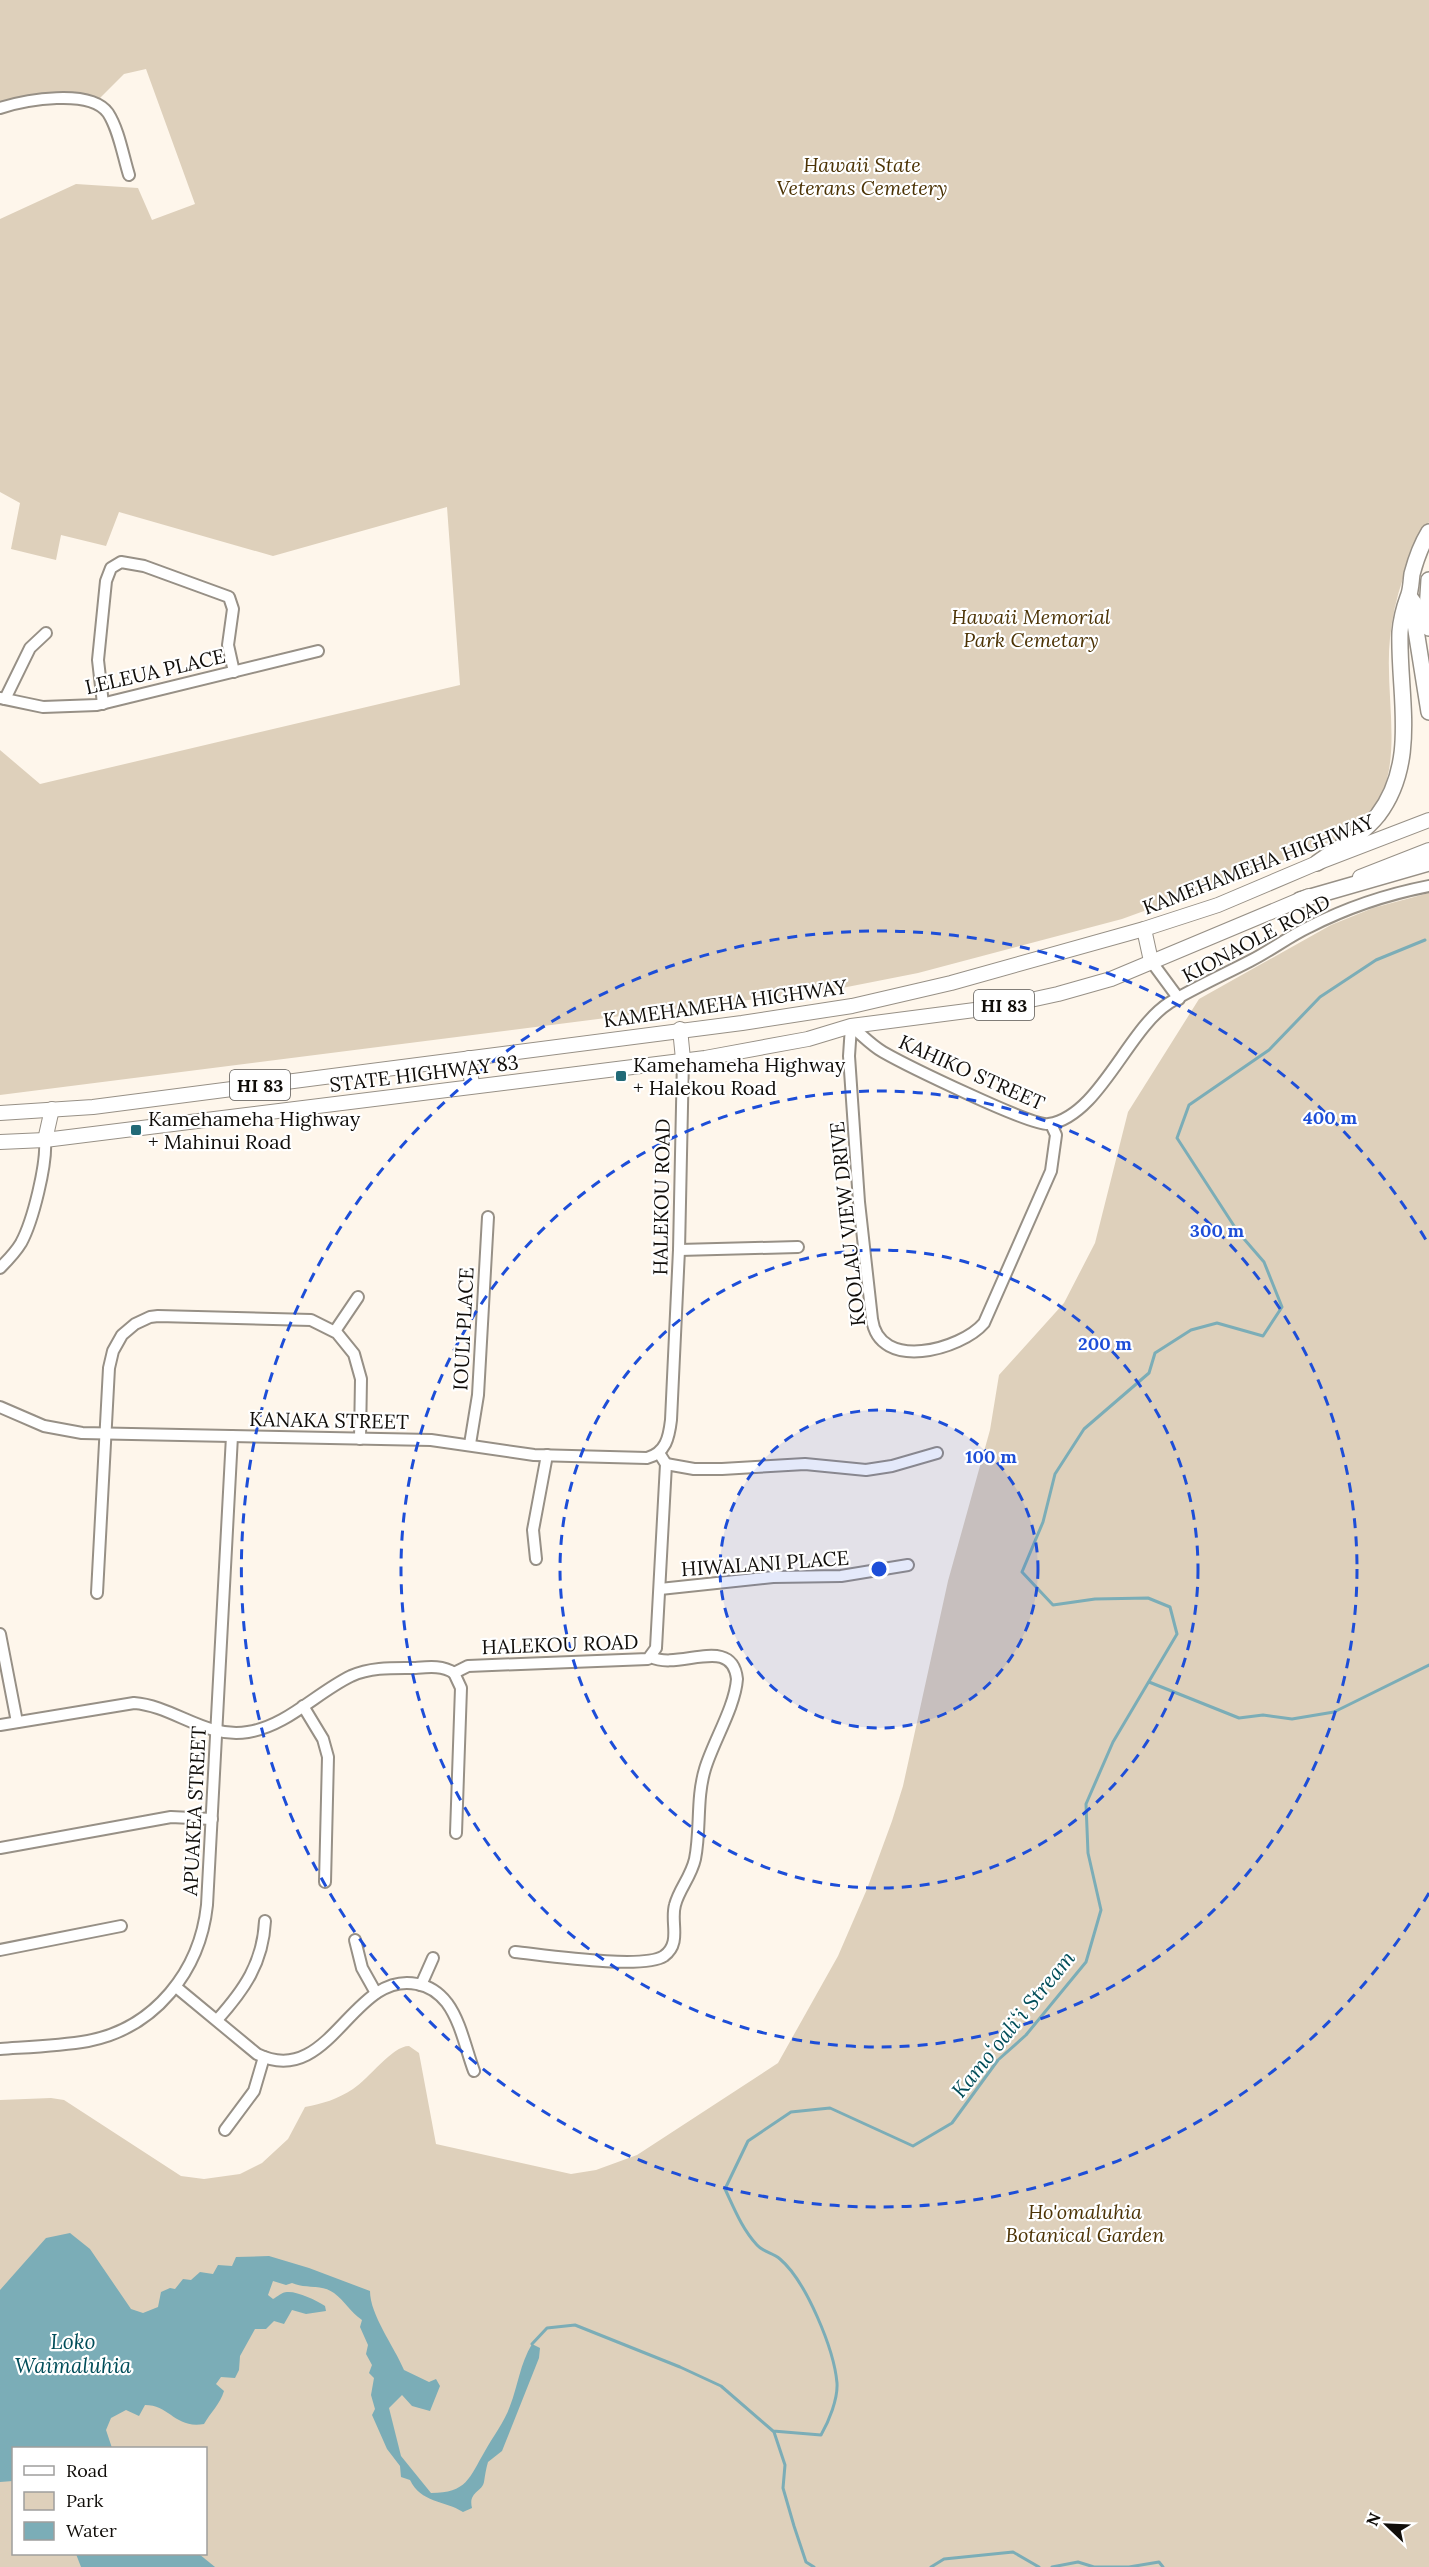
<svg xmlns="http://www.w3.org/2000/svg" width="1429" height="2567" font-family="Lora,serif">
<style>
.green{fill:#ded0bb;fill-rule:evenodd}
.water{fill:#7badb7}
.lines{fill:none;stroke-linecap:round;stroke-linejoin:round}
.stream{stroke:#7badb7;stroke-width:3}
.minor-casing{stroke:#979086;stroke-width:14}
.major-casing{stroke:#979086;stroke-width:16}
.highway-casing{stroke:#979086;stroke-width:18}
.minor{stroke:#fff;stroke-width:10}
.major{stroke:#fff;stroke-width:14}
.highway{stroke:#fff;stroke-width:15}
.ring{fill:none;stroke:#1d4ed8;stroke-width:3;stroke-dasharray:10 8}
.poi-dot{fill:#226a77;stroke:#fff;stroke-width:2}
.labels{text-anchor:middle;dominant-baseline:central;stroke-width:4.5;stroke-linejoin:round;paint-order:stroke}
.shield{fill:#fff;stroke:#585653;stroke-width:1.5}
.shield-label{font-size:18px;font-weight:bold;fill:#100d09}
.park-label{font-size:20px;font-style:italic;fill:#4c3305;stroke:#fff}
.street-label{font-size:20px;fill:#100d09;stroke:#fff}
.poi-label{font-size:20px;fill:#100d09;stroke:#fff;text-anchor:start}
.water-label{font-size:21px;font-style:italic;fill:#004d59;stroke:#fff}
.centre{fill:#1d4ed8;stroke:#fff;stroke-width:3}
.ring-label{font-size:18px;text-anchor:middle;font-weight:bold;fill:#1d4ed8;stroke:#fff;stroke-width:4.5;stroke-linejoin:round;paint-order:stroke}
</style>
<rect width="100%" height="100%" fill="#fef6eb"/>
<g class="green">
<path d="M0 0H1429V522C1408 558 1394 597 1390 638 1382 716 1421 802 1328 844L1122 919 918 973 842 988 0 1095V750L40 784 460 685 447 507 273 556 119 512 106 546 61 535 56 560 11 549 20 503 0 492V219L76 184 138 188 152 220 195 204 146 69 124 74 94 104 12 100 0 106Z"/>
<path d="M1429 893V2567H0V2100L51 2098 64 2100 181 2176 204 2179 240 2174 262 2163 288 2139 305 2107C322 2104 338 2099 353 2089 369 2079 392 2046 409 2046L419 2053 436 2144 571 2174 596 2170 637 2155 778 2063 838 1956 867 1889 892 1821 903 1786 948 1581 990 1430 999 1375 1064 1303 1095 1243 1128 1112 1199 999 1331 925 1373 908ZM14 2448H206V2554H14Z"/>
</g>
<g class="water">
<path d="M70 2233 90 2249 131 2309 143 2313 158 2307 161 2292 170 2288 175 2289 183 2279 191 2280 200 2272 213 2274 218 2265 232 2266 236 2257 269 2256 309 2268 370 2291C370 2315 394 2346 404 2370L429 2382 436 2379 440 2386 430 2411 412 2406 402 2395 389 2408 401 2456 431 2493C467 2493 469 2478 485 2451 493 2436 504 2423 510 2406 518 2385 520 2364 532 2344L540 2348 539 2358 502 2451 488 2462C486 2469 485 2475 484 2482 482 2492 468 2492 472 2508L463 2512C444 2500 421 2503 410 2480L401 2477 400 2466 387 2449 372 2415 375 2409 371 2395 374 2378 369 2373 372 2365 366 2354 368 2345 360 2327 362 2320C350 2312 345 2301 334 2293 322 2284 305 2289 292 2283L286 2285 273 2281 268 2295 273 2299C277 2297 282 2292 287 2292 297 2291 316 2300 325 2306L326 2311 306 2314 292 2310 284 2324 274 2321 266 2329H255L240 2356 239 2370 235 2378 221 2377 216 2384 224 2391C220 2404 211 2412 204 2424 175 2429 170 2405 145 2405L139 2416 126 2410 111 2418 106 2430 112 2448H14L13 2481 0 2482V2290L46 2238Z"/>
<polygon points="76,2554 199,2554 215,2567 81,2567"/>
</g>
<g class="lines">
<g class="stream">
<polyline points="1149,1682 1239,1718 1263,1715 1292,1719 1334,1712 1429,1665"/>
<path d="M532 2344 547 2328 575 2325 680 2367 721 2386 773 2431 821 2435C829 2421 838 2399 837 2383 834 2349 806 2281 780 2259 773 2253 763 2252 757 2245 742 2229 734 2208 725 2189L748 2141 791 2112 830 2108 913 2146 952 2123 998 2060 1026 2035 1086 1962 1101 1910 1088 1853 1086 1804 1113 1742 1177 1634 1170 1607 1148 1598 1095 1599 1053 1605 1022 1572 1043 1522 1055 1474 1084 1429 1149 1373 1155 1353 1191 1330 1217 1323 1263 1336 1282 1307 1264 1262 1238 1232 1177 1138 1189 1105 1269 1050 1320 997 1376 960 1425 940"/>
<polyline points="774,2432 785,2465 783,2488 794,2526 806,2562 814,2567"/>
<polyline points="931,2567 944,2559 1013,2552 1039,2567"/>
<polyline points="1052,2567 1078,2562 1094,2567 1129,2567 1159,2562 1163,2567"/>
</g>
<g class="minor-casing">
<g id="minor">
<path d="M0 108C25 100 90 88 108 113 119 130 123 156 129 175"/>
<polyline points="0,698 43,707 97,705 318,651"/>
<polyline points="5,699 30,648 46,633"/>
<polyline points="103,704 98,660 106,581 111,568 121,562 144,566 229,597 233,609 228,645 234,672"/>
<polyline points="1151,961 1179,999"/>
<path d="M851 1026C861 1034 871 1045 883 1052 904 1064 1032 1127 1049 1124 1099 1116 1128 1029 1169 1003 1194 988 1223 975 1250 961 1270 951 1288 937 1309 927 1346 908 1388 894 1429 886"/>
<path d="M851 1026 849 1056 859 1202 872 1319C879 1372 961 1350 984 1323L1051 1171 1056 1135 1051 1124"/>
<polyline points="679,1250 798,1247"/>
<path d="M0 1268C8 1260 15 1253 21 1243 33 1221 47 1164 45 1140"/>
<polyline points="335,1331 358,1297"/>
<path d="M0 1407 44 1426 82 1433 431 1440 534 1455 647 1458C666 1453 669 1437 671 1420L679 1250 683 1059"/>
<polyline points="470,1444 478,1395 488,1217"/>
<polyline points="666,1464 694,1469 722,1469 805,1464 866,1470 892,1466 937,1453"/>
<polyline points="536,1559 533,1530 547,1455"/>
<polyline points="660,1589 773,1577 841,1576 908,1565"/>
<polyline points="97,1593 109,1368 113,1351 122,1335 135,1324 150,1317 158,1316 311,1320 337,1333 354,1354 361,1379 360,1439"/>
<polyline points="0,1634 17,1722"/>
<polyline points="454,1673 461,1688 456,1833"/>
<polyline points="303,1706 323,1739 328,1757 325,1882"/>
<path d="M0 1725 134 1703C174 1706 205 1739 248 1732 287 1726 316 1693 351 1676 371 1667 393 1668 414 1668 428 1667 442 1665 454 1673L468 1666 648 1659 656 1648 666 1464 659 1453"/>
<polyline points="0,1848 171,1817 212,1819"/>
<polyline points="355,1940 362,1968 376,1993"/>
<polyline points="0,1950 121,1926"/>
<path d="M515 1952C544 1955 643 1970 664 1956 682 1943 670 1922 675 1905 679 1889 691 1877 695 1859 701 1829 696 1799 705 1769 713 1742 735 1707 737 1679 732 1634 679 1671 651 1657"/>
<polyline points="421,1985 433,1958"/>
<path d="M176 1987 257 2054C330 2090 352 1970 417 1984 429 1986 440 1994 447 2003 461 2022 466 2050 474 2071"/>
<path d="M217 2020C244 1990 263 1963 265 1921"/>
<path d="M0 2049C29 2047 59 2046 88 2041 155 2028 200 1971 207 1905L232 1436"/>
<polyline points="225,2130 254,2091 264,2057"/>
</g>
</g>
<g class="major-casing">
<g id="major">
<polyline points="1360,877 1429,850"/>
<polyline points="1144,929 1151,961"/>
<polyline points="680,1029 683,1059"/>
<polyline points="469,1058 472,1086"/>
<polyline points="0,1113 93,1107 742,1023 852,1006 951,983 1144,929 1218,905 1317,863 1429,820"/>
<polyline points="45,1140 52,1109"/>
<polyline points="0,1142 45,1140 705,1058 808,1039 851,1026 998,1007 1058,994 1111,979 1309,896"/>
</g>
</g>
<g class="highway-casing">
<g id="highway">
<polyline points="1429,580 1427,611 1429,628"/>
<polyline points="1409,596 1414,603 1415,624 1429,712"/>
<path d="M1317 863C1338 848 1362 835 1378 815 1419 761 1398 694 1400 632 1401 619 1404 608 1408 597 1411 591 1411 581 1412 574 1416 559 1421 545 1429 532"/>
<polyline points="1300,900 1429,863"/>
</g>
</g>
<use href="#minor" class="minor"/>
<use href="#major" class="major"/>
<use href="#highway" class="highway"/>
</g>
<circle cx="879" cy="1569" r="159" fill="#1d4ed8" fill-opacity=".12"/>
<g class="ring">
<circle cx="879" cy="1569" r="159"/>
<circle cx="879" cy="1569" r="319"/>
<circle cx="879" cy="1569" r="478"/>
<path d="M1429 1893A638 638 0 1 1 1429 1245"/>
</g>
<g class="poi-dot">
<rect x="615" y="1070" width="12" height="12" rx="3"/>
<rect x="130" y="1124" width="12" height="12" rx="3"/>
</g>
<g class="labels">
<g class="shield">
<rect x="974" y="990" width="60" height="30" rx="4.5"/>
<rect x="230" y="1070" width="60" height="30" rx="4.5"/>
</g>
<g class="shield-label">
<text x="1004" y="1005">HI 83</text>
<text x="260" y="1085">HI 83</text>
</g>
<g class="park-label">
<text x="862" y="164">Hawaii State<tspan x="862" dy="23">Veterans Cemetery</tspan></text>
<text x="1031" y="616">Hawaii Memorial<tspan x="1031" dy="23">Park Cemetary</tspan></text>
<text x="1085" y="2211">Ho'omaluhia<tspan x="1085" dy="23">Botanical Garden</tspan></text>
</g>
<g class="street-label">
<text transform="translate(155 671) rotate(-13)">LELEUA PLACE</text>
<text transform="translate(1258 864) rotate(-21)">KAMEHAMEHA HIGHWAY</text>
<text transform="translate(1256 938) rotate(-28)">KIONAOLE ROAD</text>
<text transform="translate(725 1003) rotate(-8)">KAMEHAMEHA HIGHWAY</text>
<text transform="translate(972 1072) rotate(24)">KAHIKO STREET</text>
<text transform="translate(424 1073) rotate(-7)">STATE HIGHWAY 83</text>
<text transform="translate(661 1197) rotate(-89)">HALEKOU ROAD</text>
<text transform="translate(847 1224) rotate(-96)">KOOLAU VIEW DRIVE</text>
<text transform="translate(463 1329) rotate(-87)">IOULI PLACE</text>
<text transform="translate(329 1420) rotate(1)">KANAKA STREET</text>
<text transform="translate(765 1563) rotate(-4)">HIWALANI PLACE</text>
<text transform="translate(560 1644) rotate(-2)">HALEKOU ROAD</text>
<text transform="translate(194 1811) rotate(-87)">APUAKEA STREET</text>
</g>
<g class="poi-label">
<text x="633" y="1064">Kamehameha Highway<tspan x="633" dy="23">+ Halekou Road</tspan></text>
<text x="148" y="1118">Kamehameha Highway<tspan x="148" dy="23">+ Mahinui Road</tspan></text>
</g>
<g class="water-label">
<text transform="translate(1013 2024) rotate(-51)">Kamoʻoaliʻi Stream</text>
<text x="73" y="2341">Loko<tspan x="73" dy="24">Waimaluhia</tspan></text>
</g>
</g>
<circle cx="879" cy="1569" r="9" class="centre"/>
<g class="ring-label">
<text x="1330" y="1124">400 m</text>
<text x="1217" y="1237">300 m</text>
<text x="1105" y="1350">200 m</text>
<text x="991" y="1463">100 m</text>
</g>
<rect x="12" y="2447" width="195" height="108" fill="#ffffff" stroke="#9f9e9d" stroke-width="1.5"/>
<rect x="24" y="2466" width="30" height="9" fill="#ffffff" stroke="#9f9e9d" stroke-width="1.5"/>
<text x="66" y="2477" font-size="18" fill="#100d09">Road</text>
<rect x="24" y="2492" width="30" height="18" fill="#ded0bb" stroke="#9f9e9d" stroke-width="1.5"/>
<text x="66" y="2507" font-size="18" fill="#100d09">Park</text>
<rect x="24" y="2522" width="30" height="18" fill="#7badb7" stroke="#9f9e9d" stroke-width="1.5"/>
<text x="66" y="2537" font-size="18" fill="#100d09">Water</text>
<g transform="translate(1387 2525) rotate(293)" stroke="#ffffff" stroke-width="4.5" paint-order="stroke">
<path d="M0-4.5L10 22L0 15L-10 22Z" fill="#100d09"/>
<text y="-9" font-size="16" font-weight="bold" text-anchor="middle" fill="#100d09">N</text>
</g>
</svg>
